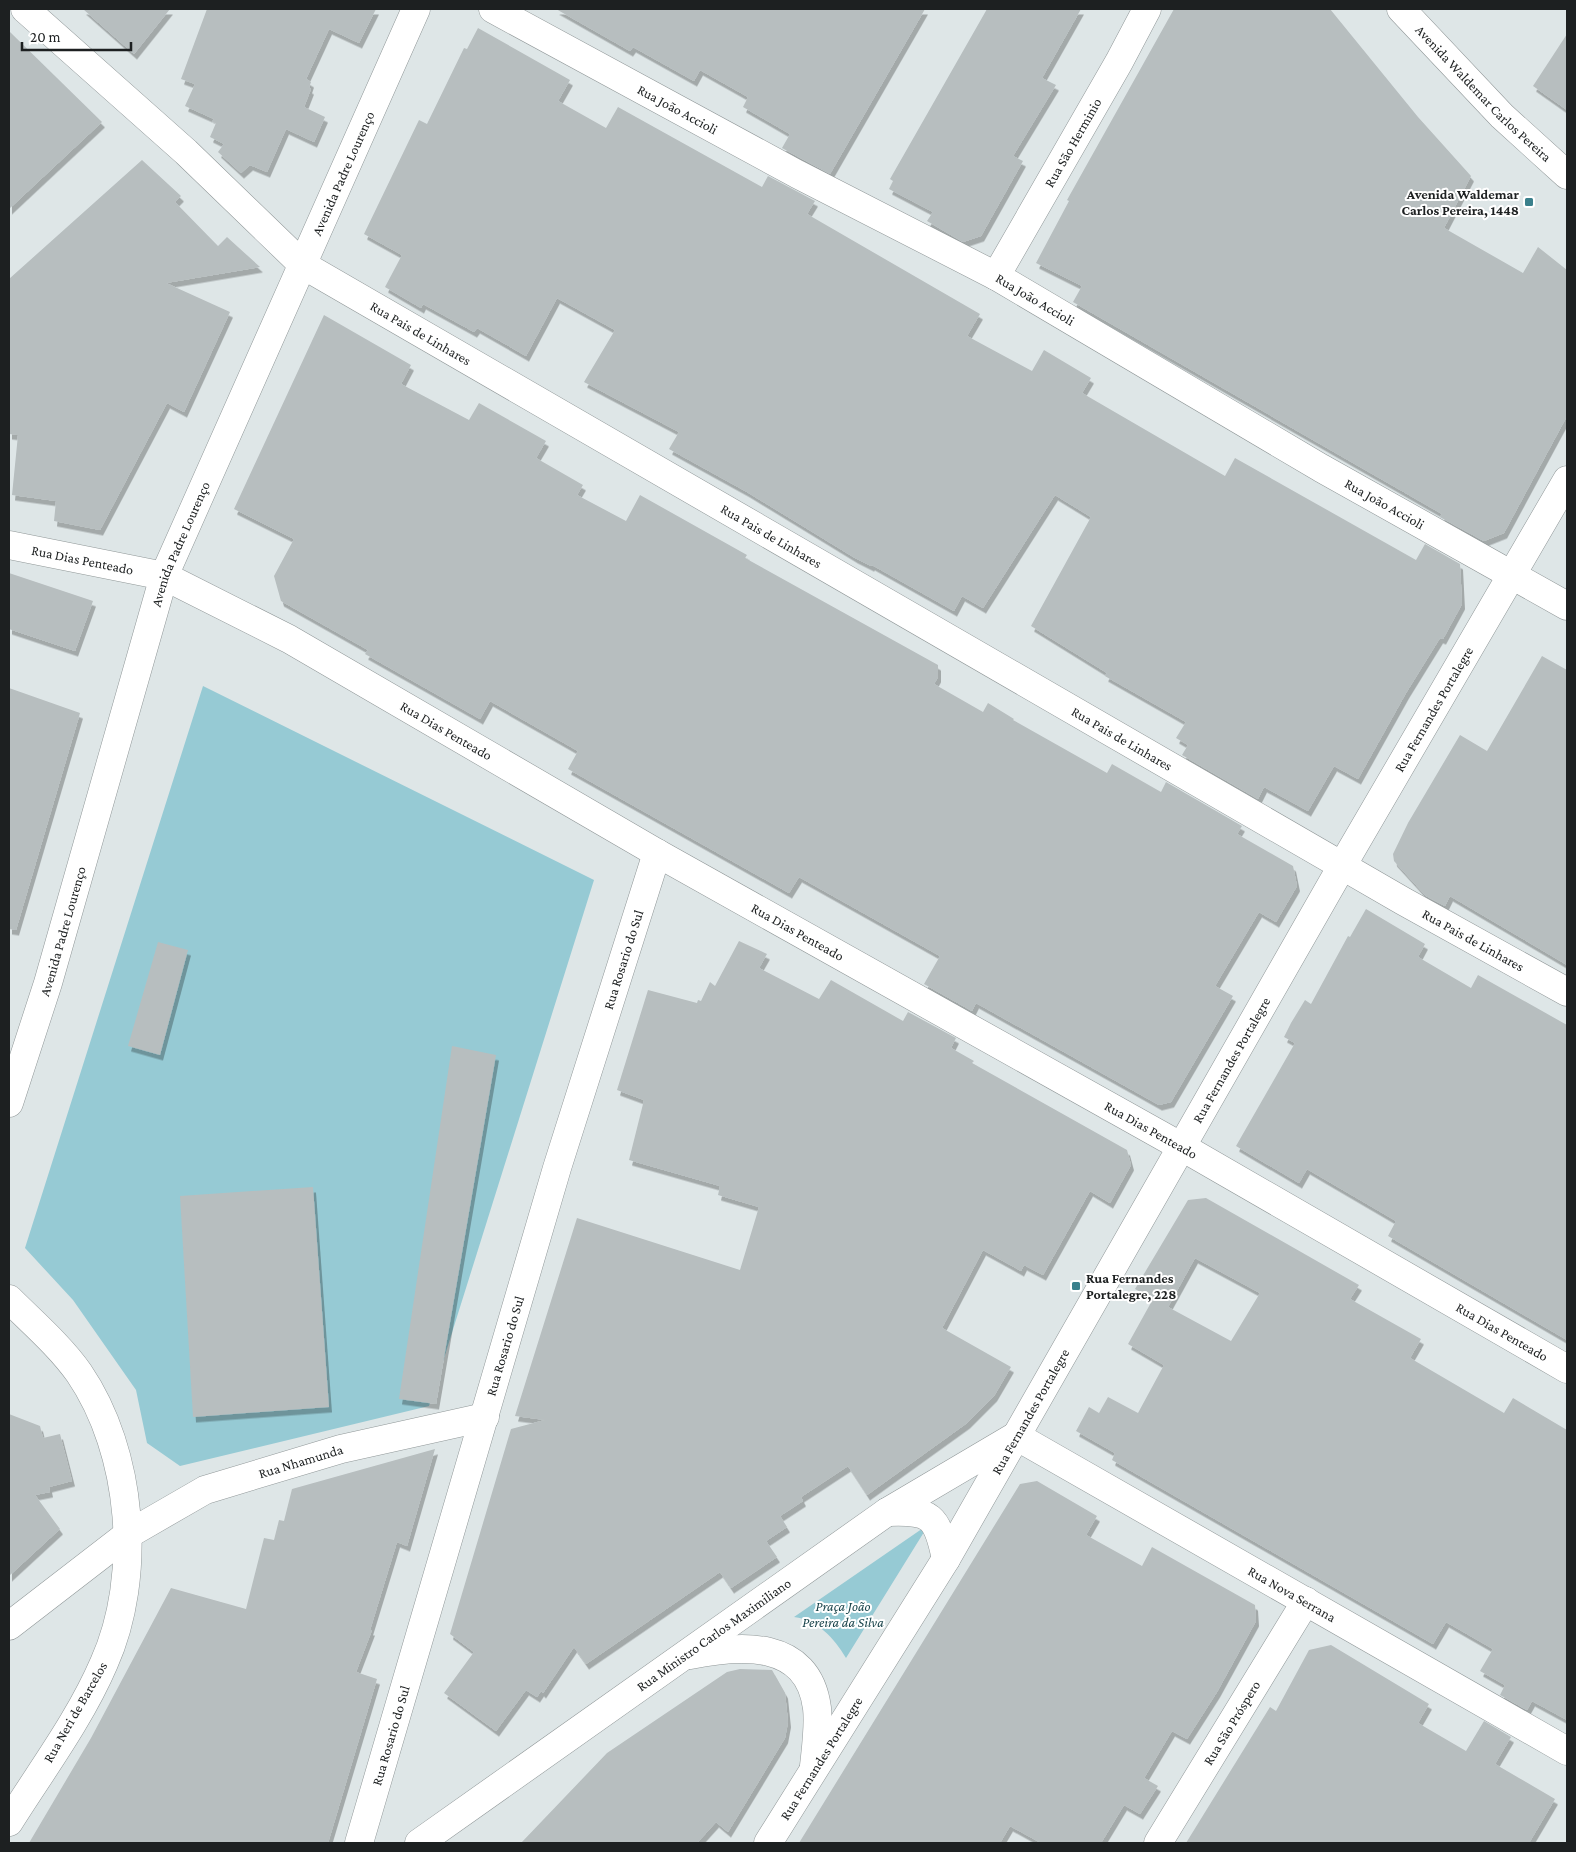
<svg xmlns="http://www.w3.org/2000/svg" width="1576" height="1852" font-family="'Crimson Pro',serif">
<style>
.green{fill:#96cad4}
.building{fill:#b7bebf;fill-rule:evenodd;filter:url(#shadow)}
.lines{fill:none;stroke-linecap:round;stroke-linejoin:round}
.minor-casing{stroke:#909798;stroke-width:29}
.tertiary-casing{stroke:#909798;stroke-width:29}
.minor{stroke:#fff;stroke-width:28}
.tertiary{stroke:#fff;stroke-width:28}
.poi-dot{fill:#3a808c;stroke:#fff;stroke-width:2}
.labels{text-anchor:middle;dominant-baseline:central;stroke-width:4;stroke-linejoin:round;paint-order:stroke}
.street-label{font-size:14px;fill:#1d2021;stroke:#fff}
.poi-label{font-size:14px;font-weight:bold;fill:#1d2021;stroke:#fff;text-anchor:end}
.park-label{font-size:14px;font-style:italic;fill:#133f46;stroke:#fff}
</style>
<defs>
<filter id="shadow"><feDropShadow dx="3" dy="5.5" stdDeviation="0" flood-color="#0004"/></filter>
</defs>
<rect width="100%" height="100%" fill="#dee6e7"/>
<g class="green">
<polygon points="203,686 594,880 429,1406 180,1466 147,1443 136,1390 73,1300 25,1248"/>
<path d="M929 1524 846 1658C834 1638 818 1620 794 1617Z"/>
</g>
<g class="building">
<polygon points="83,9 170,9 134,54"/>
<polygon points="207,9 376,9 359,43 329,29 306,79 311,82 309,88 311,89 304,107 325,117 314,142 286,129 267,172 250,165 241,173 218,152 224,144 210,137 216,123 212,122 214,119 185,106 195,84 181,79"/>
<polygon points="556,9 925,9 830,174 782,148 790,134 743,107 748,97 700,70 694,81 633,47 630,51"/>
<polygon points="987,9 1081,9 1042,78 1056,85 1013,156 1023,161 981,236 963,242 927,221 933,212 889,189 893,181 890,179"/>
<polygon points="1174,9 1330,9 1418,117 1471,176 1444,228 1523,273 1538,247 1567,270 1567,416 1504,533 1484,541 1440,517 1442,514 1073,302 1082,286 1036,263 1069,201 1067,200"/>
<polygon points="478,28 570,80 558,101 606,128 618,107 762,187 768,176 815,201 807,214 980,314 967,336 1032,371 1044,350 1091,378 1082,393 1225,476 1235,458 1416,560 1425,544 1460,564 1462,604 1443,639 1440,638 1406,693 1358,779 1334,766 1308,811 1264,787 1258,799 1182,755 1188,745 1176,738 1186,722 1105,676 1107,673 1031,626 1091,517 1055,495 983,608 962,596 954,611 872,565 871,566 855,558 747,492 669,449 679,432 584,382 615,330 557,298 526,356 477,328 474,332 423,304 421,308 385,287 402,255 364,234 419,120 427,124 464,48 467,49"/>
<polygon points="9,31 102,122 9,209"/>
<polygon points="1567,34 1567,110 1533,86"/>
<polygon points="142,160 181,196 175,202 218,246 227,237 260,267 166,283 230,312 184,412 167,403 100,530 54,521 56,501 12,495 18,435 9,434 9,279"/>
<polygon points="324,315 411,365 401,384 469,420 479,403 546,441 536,458 583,485 577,495 626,521 640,495 747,555 745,558 938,665 938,677 934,684 983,712 988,703 1014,719 1013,720 1107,773 1112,764 1161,792 1166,782 1242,826 1237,834 1293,866 1297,886 1276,922 1259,912 1215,986 1233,996 1171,1102 1159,1105 976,1003 972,1011 924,984 940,956 799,877 789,893 568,769 578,751 490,701 480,719 365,654 368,650 281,601 274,576 294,539 234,509"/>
<polygon points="9,573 93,601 75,651 9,629"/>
<polygon points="1542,656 1567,670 1567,965 1450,896 1445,906 1426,896 1394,861 1393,854 1408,823 1460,735 1487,751"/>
<polygon points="9,688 80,713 16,930 9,929"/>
<polygon points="1366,909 1425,944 1418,957 1471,988 1478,975 1567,1025 1567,1340 1388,1236 1396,1221 1307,1169 1299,1183 1236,1146 1295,1043 1284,1037 1291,1023 1305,1000 1311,1004 1348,936 1350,937"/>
<polygon points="739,941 767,954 759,968 819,999 831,980 903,1021 908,1012 956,1038 951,1048 974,1061 972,1063 1127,1150 1131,1165 1110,1203 1090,1191 1043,1275 1024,1265 1021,1271 983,1250 942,1328 1011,1367 994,1396 967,1423 867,1495 848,1466 801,1497 803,1501 780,1516 787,1527 766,1541 777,1557 731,1588 720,1572 586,1664 574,1647 543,1693 541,1691 537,1697 526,1690 496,1731 444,1693 474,1652 450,1634 511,1429 545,1420 515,1416 577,1218 740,1270 759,1207 718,1195 720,1186 629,1160 644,1100 617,1090 648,990 697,1003 698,1000 701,1001 710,982 715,986"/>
<polygon points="158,942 188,950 160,1055 128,1046"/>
<polygon points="452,1046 496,1055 436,1404 399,1399"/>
<polygon points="313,1187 329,1407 193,1417 180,1196"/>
<path d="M1206 1198 1359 1285 1350 1299 1421 1339 1410 1358 1504 1413 1513 1398 1567 1430V1720L1532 1701 1527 1710 1500 1695 1505 1685 1480 1671 1493 1649 1446 1622 1433 1644 1112 1460 1115 1453 1076 1431 1089 1407 1099 1413 1108 1397 1138 1413 1164 1365 1128 1344 1153 1299 1135 1289 1188 1200ZM1195 1258 1260 1293 1231 1341 1168 1307Z"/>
<polygon points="9,1414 40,1426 43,1438 60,1434 72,1481 49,1487 50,1492 35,1495 60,1529 9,1576"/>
<polygon points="435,1449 407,1546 397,1542 370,1630 372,1630 356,1672 377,1679 328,1843 29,1843 91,1738 171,1588 246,1609 264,1538 274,1540 279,1520 284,1521 292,1489"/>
<polygon points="1037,1481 1097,1516 1086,1535 1142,1566 1152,1547 1255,1605 1256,1621 1217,1692 1187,1739 1172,1731 1144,1778 1158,1786 1140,1814 1124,1805 1101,1843 1041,1843 1010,1826 1000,1843 799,1843 1020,1484"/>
<polygon points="1331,1645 1429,1704 1418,1723 1466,1751 1484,1721 1511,1737 1495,1764 1555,1799 1529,1843 1186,1843 1270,1707 1276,1711 1309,1650"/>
<polygon points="740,1669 772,1670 785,1693 788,1722 785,1738 728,1832 716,1822 697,1843 521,1843 607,1753 727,1672"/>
</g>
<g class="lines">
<g class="minor-casing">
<g id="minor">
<path id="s1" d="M25 9 186 152 303 265 1403 901 1567 992"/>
<path id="s2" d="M493 9 797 174 996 276 1321 468 1567 606"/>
<path id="s3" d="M996 276 1119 62 1147 9"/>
<path id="s4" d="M9 545 164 576 289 639 657 853 1182 1147 1567 1369"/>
<path id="s5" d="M9 1103 48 983 164 576 416 9"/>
<path d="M9 1299C32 1322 60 1346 79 1373 133 1452 143 1576 104 1663 80 1719 41 1771 9 1822"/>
<path id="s6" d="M1016 1436 1567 1751"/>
<path d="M887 1512C932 1510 937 1516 946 1559"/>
<path id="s7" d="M9 1626 127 1535 205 1490 341 1449 485 1417"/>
<path d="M690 1655C740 1645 808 1639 817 1708 819 1726 816 1747 814 1766"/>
<path id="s8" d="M359 1843 557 1168 657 853"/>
<path id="s9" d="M419 1843 887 1512 1014 1437"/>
<path id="s10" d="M768 1843 946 1559 1342 866 1567 480"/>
<path id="s11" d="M1158 1843 1306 1601"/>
</g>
</g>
<g class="tertiary-casing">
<g id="tertiary">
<path id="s12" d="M1401 9 1502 116 1567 175"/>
</g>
</g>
<use href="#minor" class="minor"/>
<use href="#tertiary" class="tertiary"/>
</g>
<g class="poi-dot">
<rect x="1524" y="197" width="10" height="10" rx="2.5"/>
<rect x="1071" y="1281" width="10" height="10" rx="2.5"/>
</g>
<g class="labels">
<g class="street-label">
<text stroke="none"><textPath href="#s12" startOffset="118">Avenida Waldemar Carlos Pereira</textPath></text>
<text stroke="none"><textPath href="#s2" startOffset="210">Rua João Accioli</textPath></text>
<text stroke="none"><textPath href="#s3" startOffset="154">Rua São Herminio</textPath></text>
<text stroke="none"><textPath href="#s5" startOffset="990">Avenida Padre Lourenço</textPath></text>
<text stroke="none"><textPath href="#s2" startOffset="615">Rua João Accioli</textPath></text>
<text stroke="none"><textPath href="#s1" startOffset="514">Rua Pais de Linhares</textPath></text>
<text stroke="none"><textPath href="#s2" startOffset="1020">Rua João Accioli</textPath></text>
<text stroke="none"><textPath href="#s1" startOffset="919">Rua Pais de Linhares</textPath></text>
<text stroke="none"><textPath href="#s5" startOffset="585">Avenida Padre Lourenço</textPath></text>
<text stroke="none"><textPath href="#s4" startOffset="75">Rua Dias Penteado</textPath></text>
<text stroke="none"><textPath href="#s10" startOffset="1315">Rua Fernandes Portalegre</textPath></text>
<text stroke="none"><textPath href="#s4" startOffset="480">Rua Dias Penteado</textPath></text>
<text stroke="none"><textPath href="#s1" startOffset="1324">Rua Pais de Linhares</textPath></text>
<text stroke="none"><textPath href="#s5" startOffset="180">Avenida Padre Lourenço</textPath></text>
<text stroke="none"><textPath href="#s4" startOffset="885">Rua Dias Penteado</textPath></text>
<text stroke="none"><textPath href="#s1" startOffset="1729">Rua Pais de Linhares</textPath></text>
<text stroke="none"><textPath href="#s8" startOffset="922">Rua Rosario do Sul</textPath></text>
<text stroke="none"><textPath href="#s10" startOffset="910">Rua Fernandes Portalegre</textPath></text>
<text stroke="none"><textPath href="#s4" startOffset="1290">Rua Dias Penteado</textPath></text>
<text stroke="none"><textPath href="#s4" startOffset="1695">Rua Dias Penteado</textPath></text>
<text stroke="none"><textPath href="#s8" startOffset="518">Rua Rosario do Sul</textPath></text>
<text stroke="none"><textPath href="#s10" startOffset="505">Rua Fernandes Portalegre</textPath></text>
<text stroke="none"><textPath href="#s7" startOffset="339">Rua Nhamunda</textPath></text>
<text stroke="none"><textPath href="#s6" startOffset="318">Rua Nova Serrana</textPath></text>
<text stroke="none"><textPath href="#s9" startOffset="361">Rua Ministro Carlos Maximiliano</textPath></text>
<text transform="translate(75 1712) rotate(-60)">Rua Neri de Barcelos</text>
<text stroke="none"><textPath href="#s11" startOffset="141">Rua São Próspero</textPath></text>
<text stroke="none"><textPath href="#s8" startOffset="112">Rua Rosario do Sul</textPath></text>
<text stroke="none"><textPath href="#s10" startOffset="100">Rua Fernandes Portalegre</textPath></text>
</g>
<g class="poi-label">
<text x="1519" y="194">Avenida Waldemar<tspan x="1519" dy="16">Carlos Pereira, 1448</tspan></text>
<text x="1086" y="1278" text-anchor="start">Rua Fernandes<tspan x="1086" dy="16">Portalegre, 228</tspan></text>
</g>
<g class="park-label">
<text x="843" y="1606">Praça João<tspan x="843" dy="16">Pereira da Silva</tspan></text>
</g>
</g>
<rect width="1576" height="1852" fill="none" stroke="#1d2021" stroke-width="20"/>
<path d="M22 42v8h109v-8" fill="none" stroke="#1d2021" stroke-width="2.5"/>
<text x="30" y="42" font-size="15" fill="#1d2021" stroke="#ffffff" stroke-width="4" paint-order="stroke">20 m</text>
</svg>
